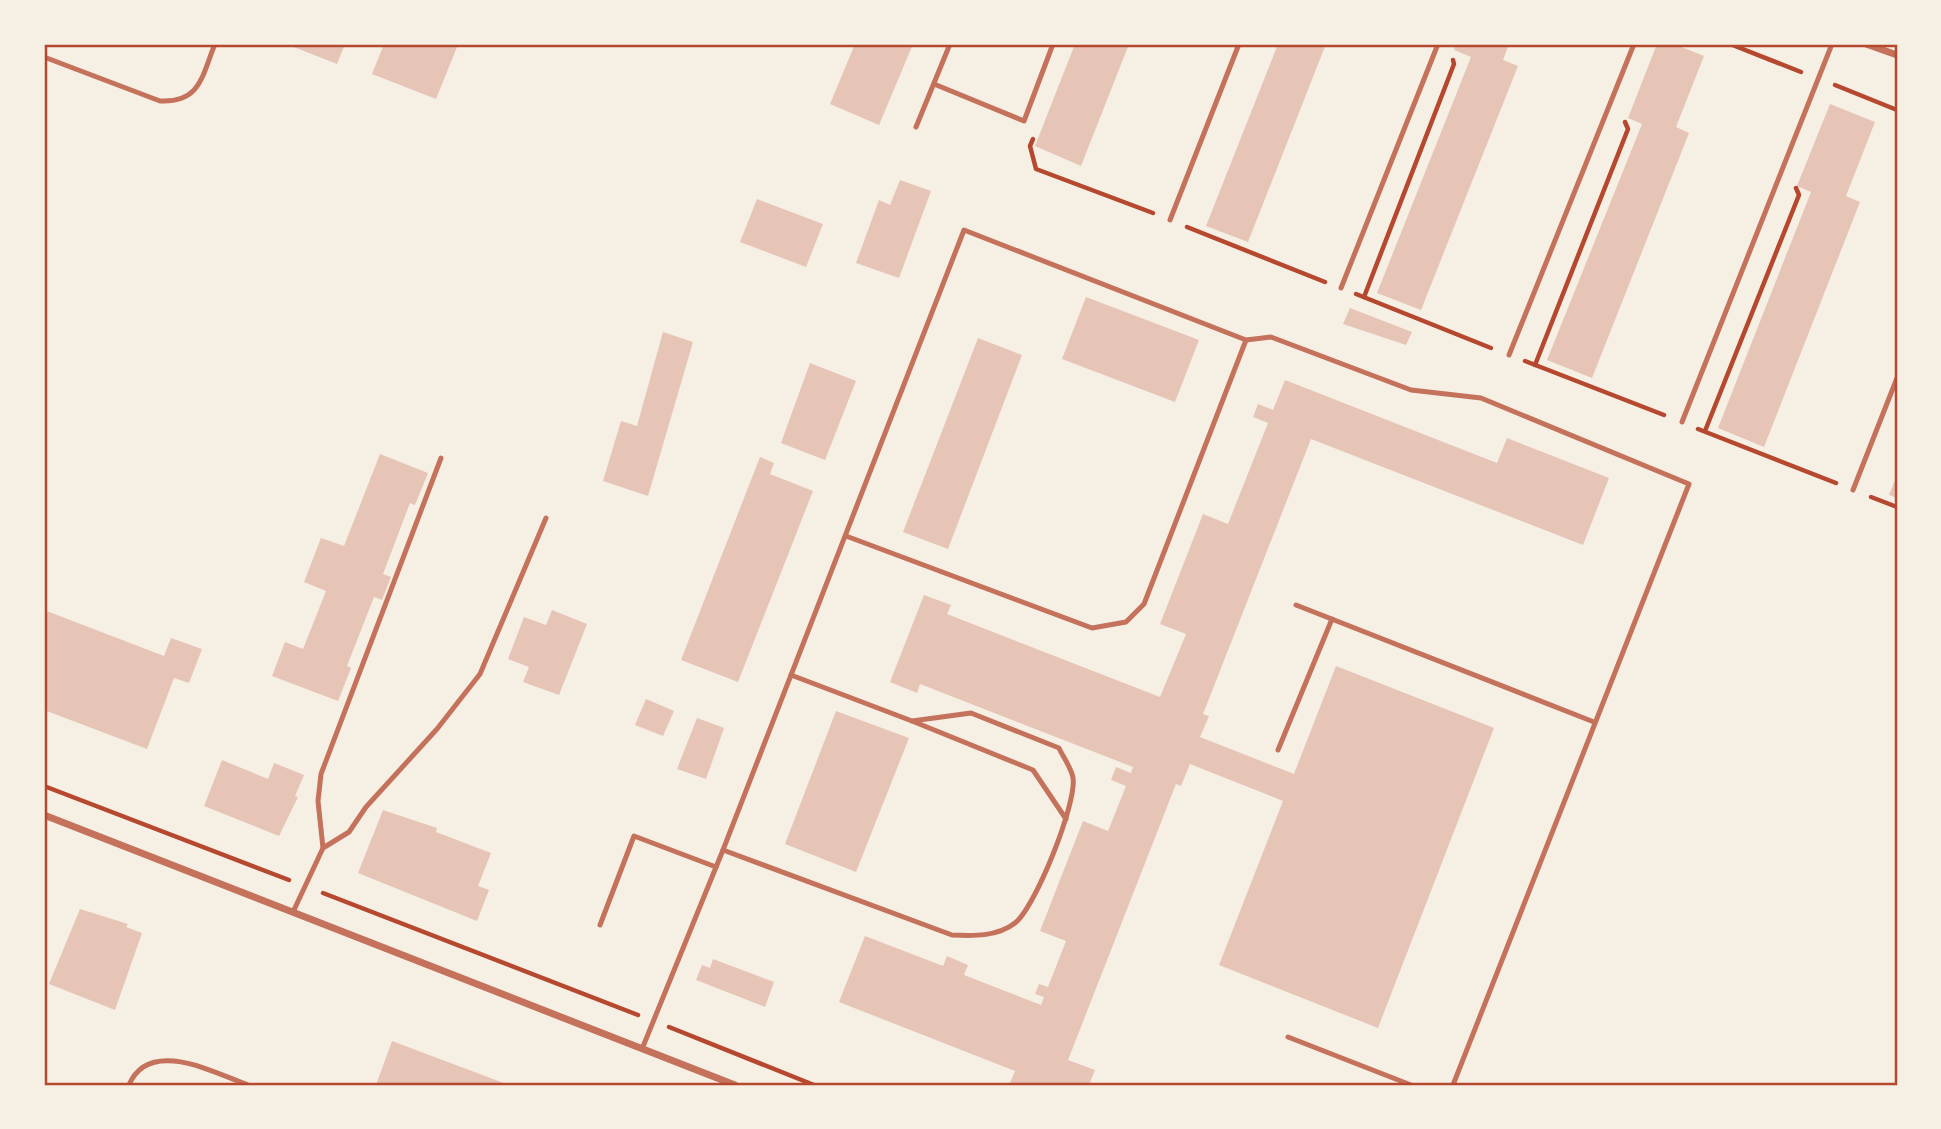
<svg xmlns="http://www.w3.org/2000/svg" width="1941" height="1129" font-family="'Source Serif 4',serif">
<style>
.building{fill:#e6c5b7}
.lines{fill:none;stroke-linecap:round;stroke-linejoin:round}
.path{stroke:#b5482f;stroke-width:4.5}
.service{stroke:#c5725c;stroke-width:5}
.minor{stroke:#c5725c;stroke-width:7}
.neatline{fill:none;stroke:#b5482f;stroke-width:2.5}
</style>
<rect width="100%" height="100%" fill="#f6efe4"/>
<g class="building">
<polygon points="286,44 345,44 337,64"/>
<polygon points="384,44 449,44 457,47 436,99 372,74"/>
<polygon points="855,44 913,44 879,125 830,104"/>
<polygon points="1075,44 1129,44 1081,166 1035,146"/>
<polygon points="1278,44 1326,44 1248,242 1206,226"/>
<polygon points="1456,44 1509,44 1503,60 1518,66 1421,310 1377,293 1471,57 1454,50"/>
<polygon points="1657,44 1674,44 1704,56 1676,127 1689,133 1592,378 1547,360 1642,124 1628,118"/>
<polygon points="1830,104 1875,122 1846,196 1860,202 1764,447 1718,428 1811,192 1797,186"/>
<polygon points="900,180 931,191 899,278 856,263 879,200 890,205"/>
<polygon points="757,199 823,224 806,267 740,242"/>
<polygon points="1086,297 1199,340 1175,402 1062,359"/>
<polygon points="1350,308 1412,332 1406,345 1343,324"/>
<polygon points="663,332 693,342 648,496 603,481 621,421 637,426"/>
<polygon points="978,338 1022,355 948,549 903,532"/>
<polygon points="810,363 856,381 825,460 781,443"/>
<polygon points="1285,380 1497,463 1507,438 1609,478 1583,545 1311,439 1203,714 1209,716 1200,737 1294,774 1336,666 1494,728 1378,1028 1219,965 1283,801 1190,764 1181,786 1176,784 1068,1060 1095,1070 1089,1085 1009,1085 1015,1071 839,1002 865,936 943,966 947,956 968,965 964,975 1041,1005 1044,997 1035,994 1039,984 1048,987 1066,941 1040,931 1083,821 1108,831 1126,786 1111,780 1116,767 1131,773 1133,767 920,684 917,693 890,682 924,595 951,605 947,614 1160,697 1186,634 1160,624 1203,514 1228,524 1268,423 1253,417 1258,404 1273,410"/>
<polygon points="380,454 428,473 415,505 410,503 383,574 391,577 382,600 374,597 347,666 351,668 338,701 272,676 285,642 303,649 326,591 304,582 321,538 344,546"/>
<polygon points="760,457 774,463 770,474 813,491 738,682 681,660"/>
<polygon points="1897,475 1897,498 1889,495"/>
<polygon points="44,610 164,656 171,638 202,649 189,683 174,678 147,749 44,710"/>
<polygon points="552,610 587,624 559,695 523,682 529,667 508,659 524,617 546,625"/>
<polygon points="646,699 674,711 663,736 635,725"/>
<polygon points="836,711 909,738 856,872 785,844"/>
<polygon points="697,718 724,728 706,779 677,769"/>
<polygon points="222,760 268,779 274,763 304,775 295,796 298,797 279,836 204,806"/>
<polygon points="383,810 437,828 436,832 491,853 478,886 489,890 477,921 358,873"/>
<polygon points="80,909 128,924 126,927 142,933 115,1010 49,984"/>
<polygon points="713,959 774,982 765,1007 696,980 702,965 710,968"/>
<polygon points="392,1041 509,1085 376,1085"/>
</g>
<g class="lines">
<g class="path">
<polyline points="1730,44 1801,72"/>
<polyline points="1835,85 1897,110"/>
<polyline points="1033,139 1030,146 1036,169 1153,213"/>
<polyline points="1187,227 1325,282"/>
<polyline points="1356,294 1491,348"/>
<polyline points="1364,297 1454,64 1453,60"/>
<polyline points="1525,361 1664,415"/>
<polyline points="1535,365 1628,129 1625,122"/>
<polyline points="1698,429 1836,483"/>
<polyline points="1705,431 1799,195 1796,188"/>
<polyline points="1871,497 1897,507"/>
<polyline points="44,786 289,880"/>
<polyline points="323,893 638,1015"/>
<polyline points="669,1027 814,1085"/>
</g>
<g class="service">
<path d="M44 57 160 101C201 103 202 75 215 44"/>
<polyline points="934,84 1024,121 1053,44"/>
<polyline points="916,127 950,44"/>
<polyline points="1170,220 1239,44"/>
<polyline points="1341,288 1438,44"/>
<polyline points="1509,355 1634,44"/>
<polyline points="1682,422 1832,44"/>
<polyline points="1853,490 1897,378"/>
<polyline points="846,536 1092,628 1126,622 1144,604 1246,340"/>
<polyline points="1296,605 1594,722"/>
<polyline points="912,721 1033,770 1066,819"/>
<polyline points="1278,750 1332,619"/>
<polyline points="323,848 318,801 321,774 441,458"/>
<path d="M723 850 952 935C973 936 997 937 1015 923 1035 908 1077 803 1073 778 1072 769 1063 757 1059 748L971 713 912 721 791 675"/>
<polyline points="293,912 323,848 349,832 366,807 437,729 480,674 546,518"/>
<polyline points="600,925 634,836 716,867"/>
<polyline points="1288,1037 1411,1085"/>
<polyline points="642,1049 723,850 964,230 1246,340 1271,337 1411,390 1481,398 1689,484 1453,1085"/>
<path d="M129 1085C149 1037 215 1073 248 1085"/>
</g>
<g class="minor">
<polyline points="1866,44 1897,55"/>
<polyline points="44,815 735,1085"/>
</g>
</g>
<rect width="1941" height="1129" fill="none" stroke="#f6efe4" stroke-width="91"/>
<rect x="46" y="46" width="1850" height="1038" class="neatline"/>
</svg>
